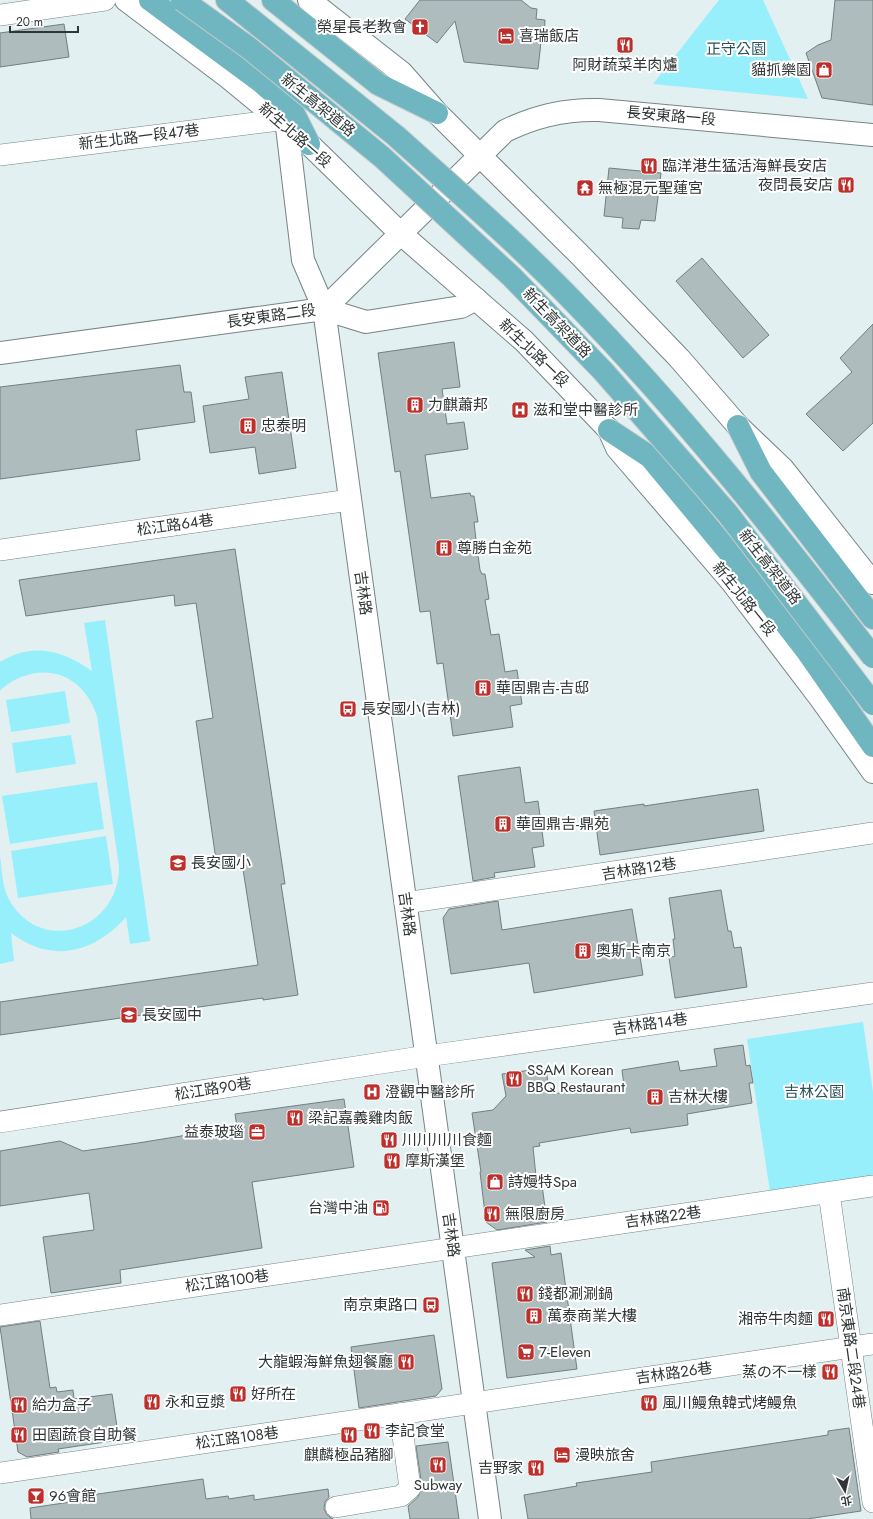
<svg xmlns="http://www.w3.org/2000/svg" width="873" height="1519" font-family="Jost,'Noto Sans TC','Noto Sans JP',sans-serif">
<style>
.green{fill:#97effb}
.building{fill:#aebcbe;stroke:#727f81}
.lines{fill:none;stroke-linecap:round;stroke-linejoin:round}
.minor-casing{stroke:#778486;stroke-width:22}
.tertiary-casing{stroke:#778486;stroke-width:24}
.trunk-casing{stroke:#c9cbcb;stroke-width:24}
.minor{stroke:#fff;stroke-width:21}
.tertiary{stroke:#fff;stroke-width:22}
.trunk{stroke:#6fb6c0;stroke-width:22}
.trunk-bridge-casing{stroke:#c9cbcb;stroke-width:24;stroke-linecap:butt}
.trunk-bridge{stroke:#6fb6c0;stroke-width:22}
.labels{text-anchor:middle;dominant-baseline:central;stroke-width:4;stroke-linejoin:round;paint-order:stroke}
.poi-label{font-size:15px;fill:#303636;stroke:#fff;text-anchor:start}
.park-label{font-size:15px;fill:#275258;stroke:#fff}
.street-label{font-size:15px;fill:#303636;stroke:#fff}
</style>
<rect width="100%" height="100%" fill="#e2f0f2"/>
<g class="green">
<polygon points="719,0 763,0 808,99 653,84"/>
<path d="M105 620 150 941 130 944 126 917C94 953 52 964 11 933L14 961 0 964V855C2 871 2 889 11 903 44 955 119 929 119 867L97 716C82 670 37 659 0 690V662C33 642 62 650 92 671L84 623Z"/>
<polygon points="65,691 70,723 11,732 6,700"/>
<polygon points="71,735 76,764 16,773 12,743"/>
<polygon points="97,782 104,829 10,844 2,796"/>
<polygon points="106,836 113,884 18,898 11,851"/>
<polygon points="863,1022 873,1092 873,1177 770,1192 747,1039"/>
</g>
<g class="building">
<polygon points="420,0 521,0 531,8 537,9 536,19 545,20 544,42 541,42 538,69 464,62 455,21 437,43 405,19"/>
<polygon points="835,0 873,0 873,105 822,98 806,53 818,45 831,40"/>
<polygon points="64,24 69,57 0,67 0,33"/>
<polygon points="609,168 661,173 655,221 641,220 639,229 622,228 623,218 604,216"/>
<polygon points="702,258 769,335 743,358 676,281"/>
<polygon points="873,324 873,423 843,451 806,414 852,372 840,358"/>
<polygon points="454,342 460,387 442,389 447,424 464,422 468,449 425,455 431,498 470,493 471,496 474,496 478,522 474,522 476,540 480,570 482,574 485,574 489,599 485,600 491,635 499,634 505,672 517,670 522,704 510,706 513,727 453,736 443,663 437,664 430,611 420,612 400,471 395,472 378,353"/>
<polygon points="180,365 184,392 191,392 195,422 136,430 140,460 0,479 0,387"/>
<polygon points="282,372 296,468 259,474 255,447 210,453 203,406 249,399 245,377"/>
<polygon points="235,549 285,884 281,884 298,995 263,1000 263,998 0,1035 0,1002 258,965 242,863 217,867 196,721 213,718 196,603 175,606 174,595 26,616 19,580"/>
<polygon points="520,767 525,803 538,801 544,846 532,848 535,867 494,873 495,877 473,881 458,776"/>
<polygon points="758,789 764,831 600,855 594,811 644,804 644,806"/>
<polygon points="721,890 728,931 731,931 734,948 741,947 747,987 675,998 669,958 675,956 673,939 675,939 669,898"/>
<polygon points="498,901 502,930 632,909 643,975 534,993 529,963 451,974 443,918 449,909"/>
<polygon points="743,1045 746,1066 750,1065 753,1083 749,1083 752,1103 687,1114 688,1125 631,1133 630,1128 539,1143 540,1146 533,1147 537,1186 542,1185 547,1222 497,1230 486,1222 480,1172 481,1172 472,1113 493,1110 506,1096 502,1074 546,1068 549,1092 553,1091 553,1094 588,1088 589,1092 624,1086 622,1070 678,1061 680,1071 717,1066 714,1049"/>
<polygon points="344,1099 354,1167 252,1182 262,1248 120,1270 121,1283 51,1293 43,1237 94,1230 89,1193 0,1206 0,1151 60,1141 83,1151 138,1143 237,1127 235,1114"/>
<polygon points="550,1246 551,1255 561,1253 577,1369 507,1378 492,1263 535,1257 525,1250"/>
<polygon points="40,1321 50,1388 56,1387 57,1392 73,1390 74,1399 112,1394 119,1440 58,1449 59,1452 27,1457 18,1452 0,1327"/>
<polygon points="434,1335 442,1389 436,1396 359,1408 351,1347"/>
<polygon points="849,1428 861,1511 807,1519 528,1519 524,1495 577,1486 576,1483 652,1472 651,1462 828,1435 828,1431"/>
<polygon points="448,1442 459,1519 410,1519 408,1506 418,1497 422,1487 416,1446"/>
<polygon points="203,1479 206,1499 228,1496 229,1499 254,1495 254,1500 328,1489 329,1497 325,1502 324,1509 327,1515 333,1519 31,1519 30,1508 84,1500 84,1496"/>
</g>
<g class="lines">
<g class="minor-casing">
<g id="minor">
<polyline points="0,15 105,0"/>
<polyline points="0,155 279,120"/>
<polyline points="0,550 350,500"/>
<polyline points="405,903 873,833"/>
<polyline points="0,1122 427,1056 873,993"/>
<polyline points="829,1193 873,1502"/>
<polyline points="0,1315 873,1186"/>
<polyline points="0,1473 873,1344"/>
<polyline points="336,1507 401,1496 410,1488 400,1414"/>
</g>
</g>
<g class="tertiary-casing">
<g id="tertiary">
<polyline points="126,0 229,78 309,144 400,233 524,341 609,430 617,448 732,582 821,699 873,772"/>
<polyline points="309,0 402,73 437,113 580,255 679,358 738,426 783,469 873,583"/>
<polyline points="287,127 303,260 324,309 490,1519"/>
<polyline points="324,309 366,322 461,307 476,299"/>
<path d="M0 353 324 309 505 131C535 116 566 109 599 110L873 135"/>
</g>
</g>
<g class="trunk-casing">
<g id="trunk">
<polyline points="150,0 261,82 291,108 309,144"/>
<polyline points="227,0 396,136"/>
<polyline points="273,0 378,84 437,113"/>
<polyline points="738,426 761,472 873,618"/>
<polyline points="609,430 650,457 747,574 806,650 873,746"/>
</g>
</g>
<use href="#minor" class="minor"/>
<use href="#tertiary" class="tertiary"/>
<use href="#trunk" class="trunk"/>
<g class="trunk-bridge-casing">
<g id="trunk-bridge">
<polyline points="182,0 249,48 382,157 512,277 603,371 728,514 873,704"/>
<path d="M396 136C456 190 517 243 573 301 681 412 778 534 873 657"/>
</g>
</g>
<use href="#trunk-bridge" class="trunk-bridge"/>
</g>
<defs>
<g id="church-square" transform="scale(0.9)"><rect x="-9" y="-9" width="18" height="18" rx="4" fill="#bd2f2b" stroke="#fff"/><path d="M-1.2-6h2.4v3.5h3.3v2.4h-3.3V6h-2.4V-.1h-3.3v-2.4h3.3Z" fill="#fff"/></g>
<g id="hotel-square" transform="scale(0.9)"><rect x="-9" y="-9" width="18" height="18" rx="4" fill="#bd2f2b" stroke="#fff"/><path d="M-6-4.5h1.5V1H6V5H4.5V3h-9V5H-6ZM-4 0a1.8 1.8 0 1 1 3.6 0ZM.5 0V-2.5h3Q6-2.5 6 0Z" fill="#fff"/></g>
<g id="restaurant-square" transform="scale(0.9)"><rect x="-9" y="-9" width="18" height="18" rx="4" fill="#bd2f2b" stroke="#fff"/><path d="M-5-6h1v4h1v-4h1v4h1v-4h1v5L-1.5 .5V6h-2V.5L-5-1ZM5-6V6H3V1.5H1.5Q1.5-4 5-6Z" fill="#fff"/></g>
<g id="shop-square" transform="scale(0.9)"><rect x="-9" y="-9" width="18" height="18" rx="4" fill="#bd2f2b" stroke="#fff"/><path d="M-5-2.5h2.3a2.7 3.5 0 0 1 5.4 0H5L5.5 6h-11ZM-1.5-2.5h3a1.5 2.3 0 0 0-3 0Z" fill="#fff"/></g>
<g id="temple-square" transform="scale(0.9)"><rect x="-9" y="-9" width="18" height="18" rx="4" fill="#bd2f2b" stroke="#fff"/><path d="M0-6L5-2H3V0L6.5 2.5H4V6H1.5V3h-3V6H-4V2.5H-6.5L-3 0V-2H-5Z" fill="#fff"/></g>
<g id="building-square" transform="scale(0.9)"><rect x="-9" y="-9" width="18" height="18" rx="4" fill="#bd2f2b" stroke="#fff"/><path d="M-4-6H4V6H1V3H-1V6H-4ZM-2.5-4.3h1.7v1.8h-1.7ZM.8-4.3h1.7v1.8H.8ZM-2.5-1h1.7V.8h-1.7ZM.8-1h1.7V.8H.8Z" fill="#fff"/></g>
<g id="hospital-square" transform="scale(0.9)"><rect x="-9" y="-9" width="18" height="18" rx="4" fill="#bd2f2b" stroke="#fff"/><path d="M-5-5h3v3.5h4V-5h3V5h-3V1.5h-4V5h-3Z" fill="#fff"/></g>
<g id="bus-square" transform="scale(0.9)"><rect x="-9" y="-9" width="18" height="18" rx="4" fill="#bd2f2b" stroke="#fff"/><path d="M-5-6H5V4H4V6H2V4H-2V6H-4V4H-5ZM-3.5-4V0h7V-4ZM-3.5 1.2v1.5H-2V1.2ZM2 1.2v1.5H3.5V1.2Z" fill="#fff"/></g>
<g id="school-square" transform="scale(0.9)"><rect x="-9" y="-9" width="18" height="18" rx="4" fill="#bd2f2b" stroke="#fff"/><path d="M0-5L7-2L0 1L-7-2ZM-4 1L0 2.5L4 1V4Q0 6-4 4Z" fill="#fff"/></g>
<g id="office-square" transform="scale(0.9)"><rect x="-9" y="-9" width="18" height="18" rx="4" fill="#bd2f2b" stroke="#fff"/><path d="M-6-3h4V-5.5h4V-3h4V5H-6ZM-1-4.5V-3h2v-1.5ZM-6 0V1H6V0Z" fill="#fff"/></g>
<g id="fuel-square" transform="scale(0.9)"><rect x="-9" y="-9" width="18" height="18" rx="4" fill="#bd2f2b" stroke="#fff"/><path d="M-5.5-6h7V0h2V4h1.3V-2.5L3-4.5l.8-.8L6-3V5H2.5V1h-1V6h-7ZM-4.2-4.7v3.2H.2V-4.7Z" fill="#fff"/></g>
<g id="supermarket-square" transform="scale(0.9)"><rect x="-9" y="-9" width="18" height="18" rx="4" fill="#bd2f2b" stroke="#fff"/><path d="M-6-5.5h2.5l.6 2H6L4.5 2H-2.5L-4.4-4H-6ZM-1.5 3.2a1.3 1.3 0 1 0 .1 0ZM3 3.2a1.3 1.3 0 1 0 .1 0Z" fill="#fff"/></g>
<g id="bar-square" transform="scale(0.9)"><rect x="-9" y="-9" width="18" height="18" rx="4" fill="#bd2f2b" stroke="#fff"/><path d="M-6-5H6L.8 .8V4.5H3.5V6h-7V4.5H-.8V.8Z" fill="#fff"/></g>
</defs>
<g fill-rule="evenodd">
<use href="#church-square" x="420" y="27"/>
<use href="#hotel-square" x="506" y="36"/>
<use href="#restaurant-square" x="625" y="45"/>
<use href="#shop-square" x="824" y="70"/>
<use href="#restaurant-square" x="649" y="166"/>
<use href="#restaurant-square" x="846" y="185"/>
<use href="#temple-square" x="585" y="188"/>
<use href="#building-square" x="415" y="405"/>
<use href="#hospital-square" x="520" y="410"/>
<use href="#building-square" x="248" y="426"/>
<use href="#building-square" x="444" y="548"/>
<use href="#building-square" x="483" y="688"/>
<use href="#bus-square" x="348" y="709"/>
<use href="#building-square" x="503" y="824"/>
<use href="#school-square" x="178" y="863"/>
<use href="#building-square" x="583" y="951"/>
<use href="#school-square" x="129" y="1015"/>
<use href="#restaurant-square" x="514" y="1079"/>
<use href="#hospital-square" x="372" y="1092"/>
<use href="#building-square" x="655" y="1097"/>
<use href="#restaurant-square" x="295" y="1118"/>
<use href="#office-square" x="257" y="1132"/>
<use href="#restaurant-square" x="389" y="1140"/>
<use href="#restaurant-square" x="392" y="1161"/>
<use href="#shop-square" x="495" y="1182"/>
<use href="#fuel-square" x="381" y="1208"/>
<use href="#restaurant-square" x="492" y="1214"/>
<use href="#restaurant-square" x="525" y="1294"/>
<use href="#bus-square" x="431" y="1305"/>
<use href="#building-square" x="534" y="1316"/>
<use href="#restaurant-square" x="826" y="1319"/>
<use href="#supermarket-square" x="526" y="1352"/>
<use href="#restaurant-square" x="406" y="1362"/>
<use href="#restaurant-square" x="830" y="1372"/>
<use href="#restaurant-square" x="238" y="1394"/>
<use href="#restaurant-square" x="152" y="1402"/>
<use href="#restaurant-square" x="649" y="1403"/>
<use href="#restaurant-square" x="19" y="1405"/>
<use href="#restaurant-square" x="372" y="1431"/>
<use href="#restaurant-square" x="19" y="1435"/>
<use href="#restaurant-square" x="349" y="1435"/>
<use href="#hotel-square" x="562" y="1455"/>
<use href="#restaurant-square" x="438" y="1465"/>
<use href="#restaurant-square" x="536" y="1468"/>
<use href="#bar-square" x="36" y="1496"/>
</g>
<g class="labels">
<g class="poi-label">
<text x="407" y="27" text-anchor="end">榮星長老教會</text>
<text x="519" y="36">喜瑞飯店</text>
<text x="625" y="65" text-anchor="middle">阿財蔬菜羊肉爐</text>
<text x="811" y="70" text-anchor="end">貓抓樂園</text>
<text x="662" y="166">臨洋港生猛活海鮮長安店</text>
<text x="833" y="185" text-anchor="end">夜問長安店</text>
<text x="598" y="188">無極混元聖蓮宮</text>
<text x="428" y="405">力麒蕭邦</text>
<text x="533" y="410">滋和堂中醫診所</text>
<text x="261" y="426">忠泰明</text>
<text x="457" y="548">尊勝白金苑</text>
<text x="496" y="688">華固鼎吉-吉邸</text>
<text x="361" y="709">長安國小(吉林)</text>
<text x="516" y="824">華固鼎吉-鼎苑</text>
<text x="191" y="863">長安國小</text>
<text x="596" y="951">奧斯卡南京</text>
<text x="142" y="1015">長安國中</text>
<text x="527" y="1070">SSAM Korean<tspan x="527" dy="17">BBQ Restaurant</tspan></text>
<text x="385" y="1092">澄觀中醫診所</text>
<text x="668" y="1097">吉林大樓</text>
<text x="308" y="1118">梁記嘉義雞肉飯</text>
<text x="244" y="1132" text-anchor="end">益泰玻瑙</text>
<text x="402" y="1140">川川川川食麵</text>
<text x="405" y="1161">摩斯漢堡</text>
<text x="508" y="1182">詩嫚特Spa</text>
<text x="368" y="1208" text-anchor="end">台灣中油</text>
<text x="505" y="1214">無限廚房</text>
<text x="538" y="1294">錢都涮涮鍋</text>
<text x="418" y="1305" text-anchor="end">南京東路口</text>
<text x="547" y="1316">萬泰商業大樓</text>
<text x="813" y="1319" text-anchor="end">湘帝牛肉麵</text>
<text x="539" y="1352">7-Eleven</text>
<text x="393" y="1362" text-anchor="end">大龍蝦海鮮魚翅餐廳</text>
<text x="817" y="1372" text-anchor="end">蒸の不一樣</text>
<text x="251" y="1394">好所在</text>
<text x="165" y="1402">永和豆漿</text>
<text x="662" y="1403">風川鰻魚韓式烤鰻魚</text>
<text x="32" y="1405">給力盒子</text>
<text x="385" y="1431">李記食堂</text>
<text x="32" y="1435">田園蔬食自助餐</text>
<text x="349" y="1455" text-anchor="middle">麒麟極品豬腳</text>
<text x="575" y="1455">漫映旅舍</text>
<text x="523" y="1468" text-anchor="end">吉野家</text>
<text x="438" y="1485" text-anchor="middle">Subway</text>
<text x="49" y="1496">96會館</text>
</g>
<g class="park-label">
<text x="736" y="49">正守公園</text>
<text x="814" y="1092">吉林公園</text>
</g>
<g class="street-label">
<text transform="translate(318 105) rotate(39)">新生高架道路</text>
<text transform="translate(671 116) rotate(5)">長安東路一段</text>
<text transform="translate(295 135) rotate(41)">新生北路一段</text>
<text transform="translate(139 137) rotate(-7)">新生北路一段47巷</text>
<text transform="translate(271 316) rotate(-8)">長安東路二段</text>
<text transform="translate(557 323) rotate(46)">新生高架道路</text>
<text transform="translate(534 353) rotate(44)">新生北路一段</text>
<text transform="translate(175 525) rotate(-8)">松江路64巷</text>
<text transform="translate(770 567) rotate(52)">新生高架道路</text>
<text transform="translate(363 593) rotate(82)">吉林路</text>
<text transform="translate(744 599) rotate(51)">新生北路一段</text>
<text transform="translate(639 869) rotate(-9)">吉林路12巷</text>
<text transform="translate(407 914) rotate(82)">吉林路</text>
<text transform="translate(650 1024) rotate(-8)">吉林路14巷</text>
<text transform="translate(213 1089) rotate(-9)">松江路90巷</text>
<text transform="translate(663 1217) rotate(-8)">吉林路22巷</text>
<text transform="translate(451 1235) rotate(82)">吉林路</text>
<text transform="translate(227 1281) rotate(-8)">松江路100巷</text>
<text transform="translate(851 1348) rotate(82)">南京東路二段24巷</text>
<text transform="translate(674 1373) rotate(-8)">吉林路26巷</text>
<text transform="translate(237 1438) rotate(-8)">松江路108巷</text>
</g>
</g>
<g transform="translate(845 1491) rotate(171)" stroke="#ffffff" stroke-width="3" paint-order="stroke">
<path d="M0-3L7 15L0 10L-7 15Z" fill="#303636"/>
<text y="-6" font-size="11" font-weight="bold" text-anchor="middle" fill="#303636">北</text>
</g>
<path d="M10 26v6h68v-6" fill="none" stroke="#303636" stroke-width="2"/>
<text x="16" y="26" font-size="12" fill="#303636" stroke="#ffffff" stroke-width="3" paint-order="stroke">20 m</text>
</svg>
